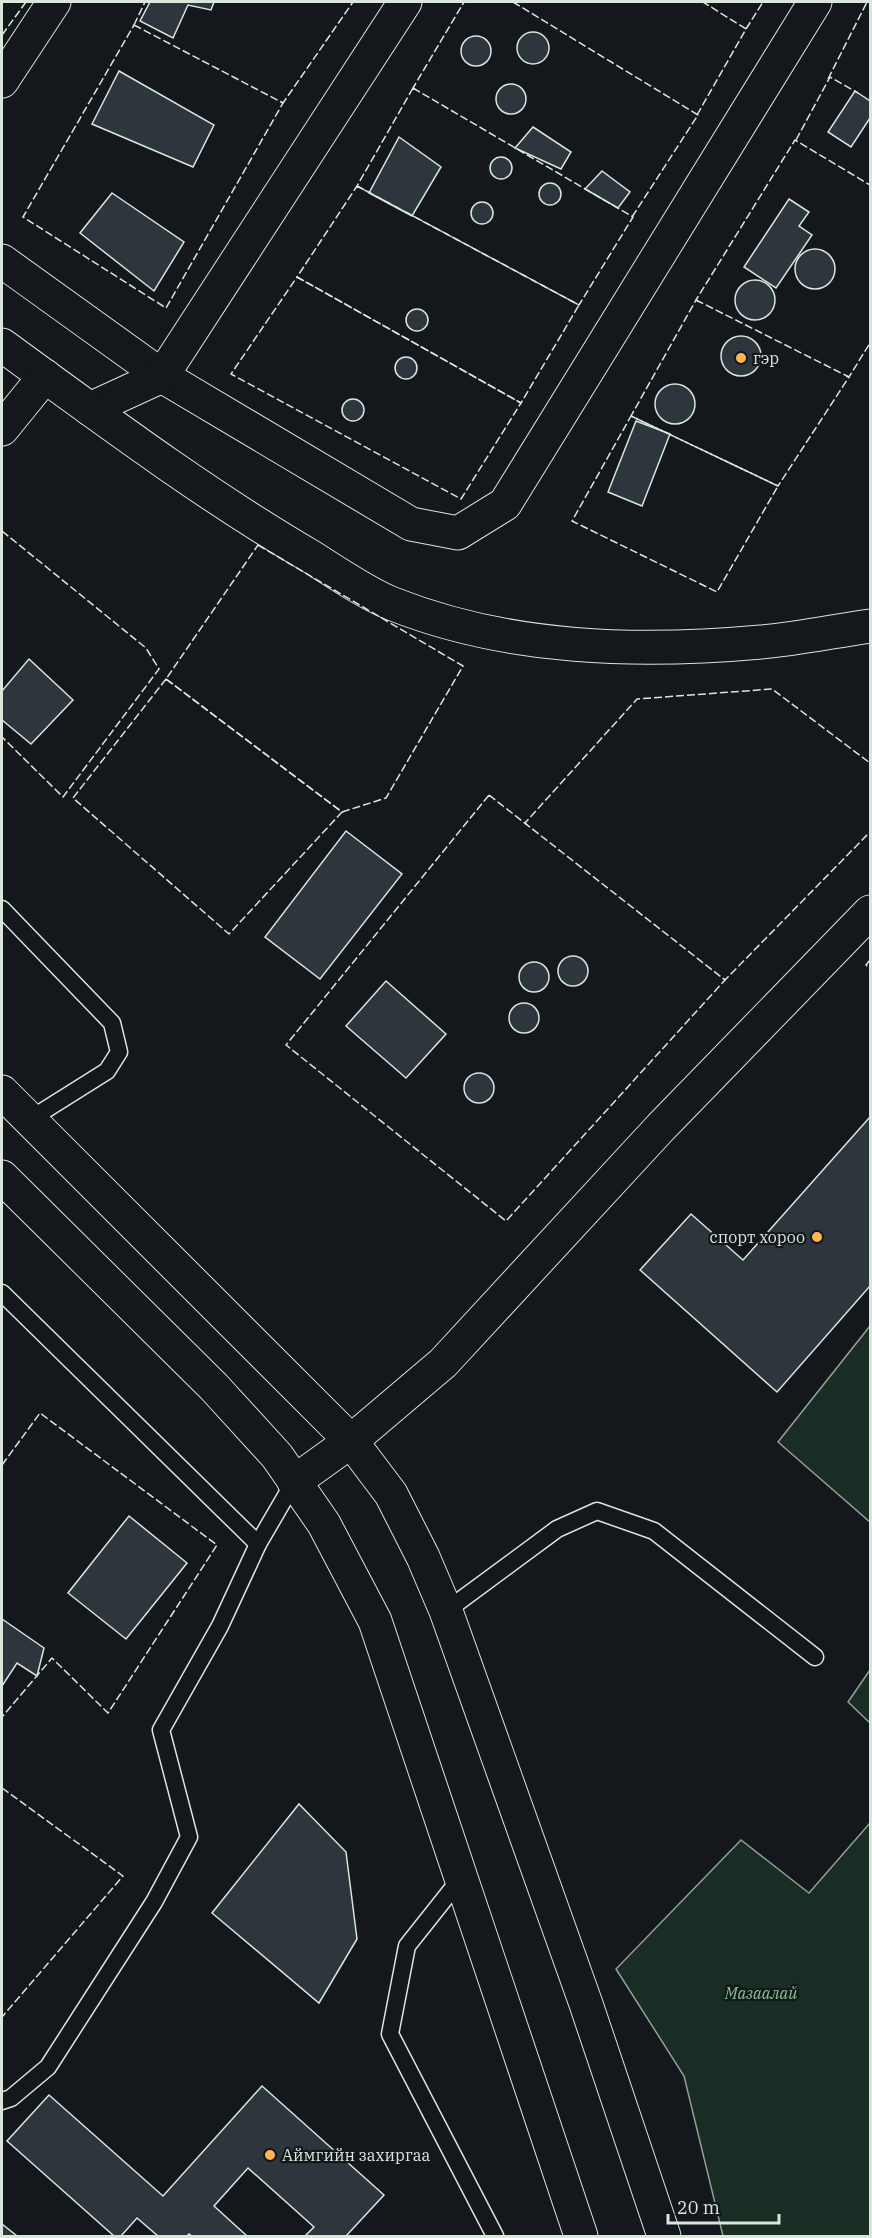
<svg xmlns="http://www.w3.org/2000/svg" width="872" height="2238" font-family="'IBM Plex Serif',serif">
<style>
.green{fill:#1a2d24;stroke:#939e99;stroke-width:1.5}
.building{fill:#2c363c;stroke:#d8e6dc;stroke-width:1.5}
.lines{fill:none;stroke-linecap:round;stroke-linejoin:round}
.service-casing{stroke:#d8e6dc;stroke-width:19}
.minor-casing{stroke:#d8e6dc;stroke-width:35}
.tertiary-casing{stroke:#d8e6dc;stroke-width:35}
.secondary-casing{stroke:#d8e6dc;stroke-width:35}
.service{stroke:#14181c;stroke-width:16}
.minor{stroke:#14181c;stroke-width:33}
.tertiary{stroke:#14181c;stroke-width:33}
.secondary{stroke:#14181c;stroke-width:33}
.fence{stroke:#d8e6dc;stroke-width:1.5;stroke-dasharray:8 3;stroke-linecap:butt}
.poi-dot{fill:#ffb74d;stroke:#14181c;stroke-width:2}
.labels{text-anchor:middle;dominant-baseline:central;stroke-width:4.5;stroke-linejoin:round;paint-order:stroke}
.poi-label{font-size:16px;fill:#d8e6dc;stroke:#14181c;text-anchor:start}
.park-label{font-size:16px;font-style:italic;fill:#8ac095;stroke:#14181c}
</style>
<rect width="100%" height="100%" fill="#14181c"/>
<g class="green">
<polygon points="870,1326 870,1522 778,1442"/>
<polygon points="870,1670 870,1723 848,1702"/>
<polygon points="870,1823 870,2236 723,2236 684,2076 616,1969 741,1840 809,1893"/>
</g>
<g class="building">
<polygon points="150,2 214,2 211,10 188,5 173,38 140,21"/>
<circle cx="533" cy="48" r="16"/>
<circle cx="476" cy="51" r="15"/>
<polygon points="119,71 214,125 193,167 92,124"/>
<circle cx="511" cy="99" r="15"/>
<polygon points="855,91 870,101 870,118 851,147 828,132"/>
<polygon points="533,127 571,152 561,169 515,148"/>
<polygon points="399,137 441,167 412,216 369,193"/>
<circle cx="501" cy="168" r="11"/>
<polygon points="602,171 630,192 618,208 585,189"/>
<circle cx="550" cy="194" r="11"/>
<polygon points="112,193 184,242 154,291 80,233"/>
<polygon points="789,199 809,212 799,226 812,235 776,288 744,267"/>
<circle cx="482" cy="213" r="11"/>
<circle cx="815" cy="269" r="20"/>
<circle cx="755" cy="300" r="20"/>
<circle cx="417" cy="320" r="11"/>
<circle cx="741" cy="356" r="20"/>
<circle cx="406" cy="368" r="11"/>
<circle cx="675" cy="404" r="20"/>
<circle cx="353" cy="410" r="11"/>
<polygon points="636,421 670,434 642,506 608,492"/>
<polygon points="29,659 73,700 31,744 2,720 2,691"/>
<polygon points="346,831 402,874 320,979 265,937"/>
<circle cx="573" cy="971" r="15"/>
<circle cx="534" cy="977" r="15"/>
<polygon points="386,981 446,1034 406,1078 346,1026"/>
<circle cx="524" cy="1018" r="15"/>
<circle cx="479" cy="1088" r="15"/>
<polygon points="870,1117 870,1286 777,1392 640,1270 691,1214 743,1260"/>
<polygon points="129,1516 187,1563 126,1639 68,1593"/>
<polygon points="2,1619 44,1648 37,1676 17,1663 2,1686"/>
<polygon points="299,1804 346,1852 357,1939 319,2003 212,1913"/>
<polygon points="262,2086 384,2195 346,2236 305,2236 314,2227 248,2168 214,2206 247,2236 192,2236 189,2234 187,2236 158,2236 137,2218 121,2236 114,2236 7,2141 49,2095 163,2196"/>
<polygon points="2,2224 17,2236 2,2236"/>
</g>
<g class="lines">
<g class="service-casing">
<g id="service">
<polyline points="2,909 112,1023 119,1052 107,1071 29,1120"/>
<polyline points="2,1293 258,1544"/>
<polyline points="446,1611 557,1529 597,1511 654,1531 815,1657"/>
<polyline points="461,1878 407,1946 390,2034 495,2236"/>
<polyline points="2,2101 11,2098 48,2067 154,1902 189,1837 161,1730 220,1626 258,1544 294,1482"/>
</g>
</g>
<g class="minor-casing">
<g id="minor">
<polyline points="2,81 54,2"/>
<polyline points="2,261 162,376 411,524 458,533 505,504 815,2"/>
<polyline points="90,409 162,376 405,2"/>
</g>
</g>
<g class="tertiary-casing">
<g id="tertiary">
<path d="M2 345C101 417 204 494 310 556 334 571 367 594 393 604 509 650 639 653 761 642 798 639 834 631 870 626"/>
<polyline points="2,429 45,376"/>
<polyline points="294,1482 351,1441 443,1363 661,1127 870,912"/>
</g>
</g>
<g class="secondary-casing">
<g id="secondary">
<polyline points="2,1092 351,1441 391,1494 423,1557 446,1611 586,2004 664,2236"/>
<polyline points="2,1177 214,1387 277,1456 324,1524 375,1621 581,2236"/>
</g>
</g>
<use href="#service" class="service"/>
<use href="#minor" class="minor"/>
<use href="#tertiary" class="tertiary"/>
<use href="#secondary" class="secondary"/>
<g class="fence">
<polyline points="513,2 698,115 632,217"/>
<polygon points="134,25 283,103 166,308 23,217"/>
<polyline points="134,25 145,2"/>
<polyline points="746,29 763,2"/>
<polyline points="2,35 26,2"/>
<polyline points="828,79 867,2"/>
<polygon points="413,88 633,217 579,305 357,186"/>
<polyline points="415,89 413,88 464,2"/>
<polyline points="281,102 283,103 353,2"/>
<polyline points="697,115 746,29 703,2"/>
<polyline points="796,140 830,77 858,93"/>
<polygon points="357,186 579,305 521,403 297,277"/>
<polygon points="297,277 521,403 461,499 231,374"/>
<polygon points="696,300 849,377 778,486 631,416"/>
<polyline points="699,302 696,300 795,140 870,185"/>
<polyline points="846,376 849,377 870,343"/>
<polygon points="631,416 778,486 717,592 572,521"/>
<polyline points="2,531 146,648 159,669 63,797 2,737"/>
<polygon points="258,545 463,666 386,798 342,812 166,679"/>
<polygon points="166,679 342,812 229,934 73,798"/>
<polygon points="489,795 725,980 506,1221 286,1045"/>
<polyline points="527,825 525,823 637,699 772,689 870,763"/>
<polyline points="870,960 866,965 870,969"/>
<polyline points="723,978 725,980 870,832"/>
<polyline points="2,1465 40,1413 217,1545 108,1713 52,1658 2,1717"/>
<polyline points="2,1788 123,1876 2,2017"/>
</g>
</g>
<g class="poi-dot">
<circle cx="741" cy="358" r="6"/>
<circle cx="817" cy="1237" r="6"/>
<circle cx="270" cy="2155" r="6"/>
</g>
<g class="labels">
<g class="poi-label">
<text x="753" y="358">гэр</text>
<text x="805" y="1237" text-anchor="end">спорт хороо</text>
<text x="282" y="2155">Аймгийн захиргаа</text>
</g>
<g class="park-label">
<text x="761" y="1993">Мазаалай</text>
</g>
</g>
<rect width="872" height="2238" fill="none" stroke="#d8e6dc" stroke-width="6"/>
<path d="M668 2214v9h111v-9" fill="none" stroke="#d8e6dc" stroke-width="3"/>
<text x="677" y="2214" font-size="18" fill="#d8e6dc" stroke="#14181c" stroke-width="4.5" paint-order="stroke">20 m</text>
</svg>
